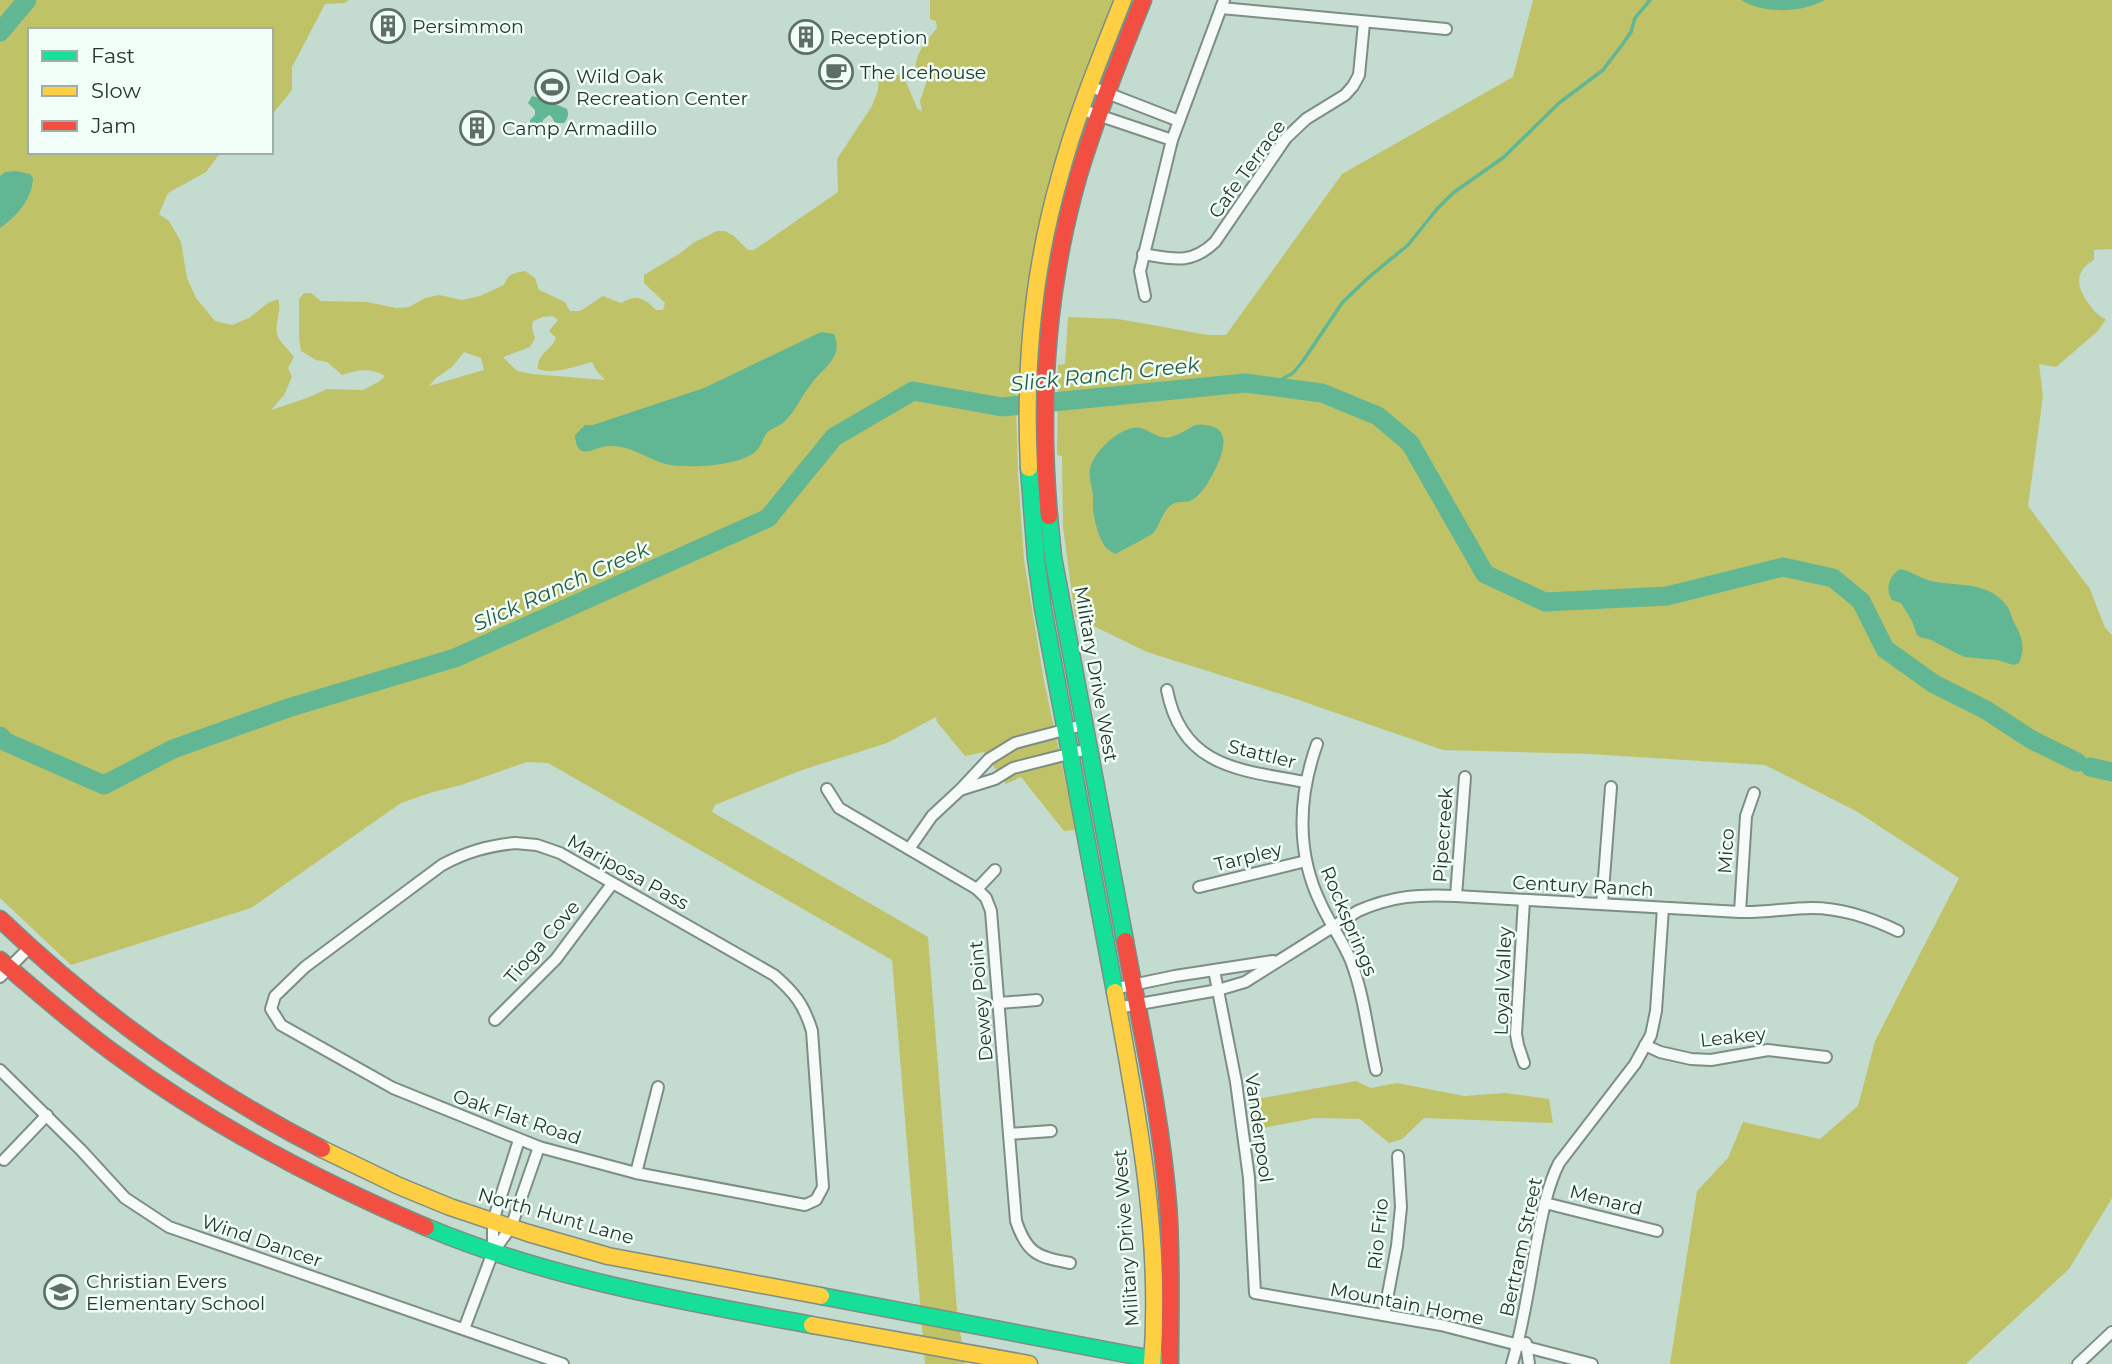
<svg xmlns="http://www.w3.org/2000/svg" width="2112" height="1364" font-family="Montserrat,sans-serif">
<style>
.green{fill:#c0c268;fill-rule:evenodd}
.water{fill:#61b794}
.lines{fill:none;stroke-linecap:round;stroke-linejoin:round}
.stream{stroke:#61b794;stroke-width:3.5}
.river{stroke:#61b794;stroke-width:19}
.street-casing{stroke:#7c8e85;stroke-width:14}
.fast-casing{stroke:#7c8e85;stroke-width:19}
.slow-casing{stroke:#7c8e85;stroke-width:19}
.jam-casing{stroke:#7c8e85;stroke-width:19}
.street{stroke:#f6faf8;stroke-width:10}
.fast{stroke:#16e098;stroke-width:16}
.slow{stroke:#ffcf43;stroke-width:16}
.jam{stroke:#f24e42;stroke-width:16}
.labels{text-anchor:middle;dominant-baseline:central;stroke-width:5;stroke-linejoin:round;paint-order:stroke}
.poi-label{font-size:19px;fill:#25372e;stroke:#f1fef7;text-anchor:start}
.street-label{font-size:19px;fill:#25372e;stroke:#f1fef7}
.water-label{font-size:21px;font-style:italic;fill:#245e45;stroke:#f1fef7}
</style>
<rect width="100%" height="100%" fill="#c4dbcf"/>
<g class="green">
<path d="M0 0H349L345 3 325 4 292 67V90L271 116V30H30V152H221L206 172 168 193 159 214 169 221 181 242 187 278 196 298 215 321 232 325 249 318 268 303 278 299C283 311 272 326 279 339 283 345 290 351 294 357L288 368 292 377 284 395 271 410 307 398 327 389 363 390 380 381 385 376C371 367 356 370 342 375L327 362 316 360 301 351 299 338V299L304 293H311L321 301 367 302 396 308 409 307 425 298 439 295 462 300 480 296 504 285C508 273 514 273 525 271L535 278 539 290 565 302 570 311H580L603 296 621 303C637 294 644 298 656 310H663L665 303 644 283V275L679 254 693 243 717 231H725L734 236 748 250H754L838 192 837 159 872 106 878 90 879 74 903 75 917 108 922 112 920 101 929 74 916 68C915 53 928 39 937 28L936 21 930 19V0H1114L1075 101 1053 180 1037 249 1026 315 1016 404 1018 475 1024 560 1044 681 1076 830 1064 831 1021 777 1006 784 984 752 965 756 937 722 936 717 887 743 802 770 715 805 712 812 928 937 957 1310 965 1364H925L892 960 548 763 527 762 461 785 433 792 401 803 251 908 71 965 0 898ZM553 316 558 320 549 331 556 338C551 351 537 353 538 369 553 375 576 366 592 362L596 370 605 380 532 374 517 371 503 357 530 347 535 338 532 328 533 321 543 317ZM464 352 481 358 484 370 429 386 436 378 452 367Z"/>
<path d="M1533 0H2112V249L2094 250V260C2074 271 2076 287 2089 304 2094 311 2098 316 2106 319L2098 331 2056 367 2039 364 2043 396 2028 506 2090 589 2105 628 2112 635V1198L2069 1269 1966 1364H1670L1697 1191 1728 1158 1743 1122 1820 1139 1858 1106 1875 1041 1959 878 1856 811 1765 765 1589 754 1443 750 1290 697 1147 652 1075 617 1063 527 1062 456 1057 455 1058 365 1065 364 1068 317 1118 319 1208 335H1226L1342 174 1513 77Z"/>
<polygon points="1356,1081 1371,1088 1397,1083 1464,1096 1505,1093 1549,1099 1553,1123 1424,1118 1402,1139 1389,1143 1360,1119 1315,1118 1257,1129 1252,1100"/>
</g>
<g class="water">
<path d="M1741 0H1825C1802 13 1764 14 1741 0Z"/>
<path d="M549 94 554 96 553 103 567 109C569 115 568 118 564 123H555L551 116 549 115 543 120 542 127 535 129 530 123V120L535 115V110L528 103 532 96 547 100Z"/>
<path d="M16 171 30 174 33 178C32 199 17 216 0 228V176L5 172Z"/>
<path d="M821 332 834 334C844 357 824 367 812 383 802 395 795 412 784 422 778 427 771 428 766 434 762 440 761 447 755 452 738 466 693 468 671 465 651 462 632 445 610 446 594 446 577 464 575 435L585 425H593L704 388Z"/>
<path d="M1195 425C1233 422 1226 448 1214 472 1210 479 1207 485 1202 491 1199 494 1195 499 1190 501 1183 503 1176 500 1170 506 1161 514 1160 526 1153 533 1150 536 1119 552 1115 554 1110 551 1105 548 1103 543 1097 533 1092 513 1093 501 1094 490 1088 480 1090 469 1093 452 1122 424 1141 428 1151 431 1159 440 1171 437 1179 435 1188 429 1195 425Z"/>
<path d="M1900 569C1911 571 1920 578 1931 581 1958 587 1987 580 2007 606 2011 612 2012 620 2016 626 2023 639 2025 649 2019 663L2013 665 1998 660 1964 657 1931 640 1920 637 1917 635 1912 621 1901 603 1892 600C1885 589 1889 576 1900 569Z"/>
</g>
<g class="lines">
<polyline class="stream" points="1270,386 1293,373 1303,361 1342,303 1369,277 1408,245 1437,209 1453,193 1504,157 1559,103 1603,70 1622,45 1631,32 1635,18 1650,0"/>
<g class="river">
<polyline points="0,32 27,0"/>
<polyline points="0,736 6,742 104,785 173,749 288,708 455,658 768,518 834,437 913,391 1002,407 1245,383 1322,393 1378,416 1410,443 1485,574 1545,602 1667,596 1783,567 1833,578 1861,601 1885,649 1934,684 1986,710 2032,740 2077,762"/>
<polyline points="2090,767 2112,772"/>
</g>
<g class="street-casing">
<g id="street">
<polyline points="1221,8 1446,29"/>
<polyline points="1089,86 1179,121"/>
<polyline points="1080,109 1172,140"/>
<path d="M1143 254C1173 259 1191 265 1215 242L1286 138 1306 119 1345 95 1353 86 1359 75 1364 23"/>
<polyline points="1145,296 1140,271 1172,140 1224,0"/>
<path d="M1167 690C1182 768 1241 770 1305 782"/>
<path d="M1317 744C1298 797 1296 853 1321 904 1330 924 1343 941 1351 961 1364 995 1368 1035 1376 1070"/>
<path d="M827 789 839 808 977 889 986 898 991 911 1016 1221C1027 1254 1038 1257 1070 1263"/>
<polyline points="963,789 995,779 1013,768 1088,749"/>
<path d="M515 843 537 845 560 853 774 975C795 993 804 1005 812 1031L823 1187 816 1200 805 1205 636 1173 539 1147 393 1088 281 1025 271 1009 275 996 305 967 442 865C466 852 487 846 515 843Z"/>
<polyline points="909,849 932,816 960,790 989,759 1015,743 1083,725"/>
<polyline points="1199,887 1306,861"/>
<polyline points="977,889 995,870"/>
<polyline points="1456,896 1465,777"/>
<polyline points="1524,900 1516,1034 1518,1045 1524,1063"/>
<polyline points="1602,904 1611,787"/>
<polyline points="1740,912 1746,816 1754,793"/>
<polyline points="1214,970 1236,1082 1249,1178 1255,1293 1441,1325 1592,1364"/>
<polyline points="0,977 30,947"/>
<polyline points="1113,989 1175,976 1273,961"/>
<polyline points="999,1003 1037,1000"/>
<path d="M1117 1008 1218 990 1245 982 1358 911C1392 896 1419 894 1456 896L1740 912C1764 913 1788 908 1812 908 1842 908 1871 918 1898 931"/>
<polyline points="495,1020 556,959 612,884"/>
<polyline points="1645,1045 1660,1052 1691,1059 1711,1060 1768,1050 1826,1057"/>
<polyline points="0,1070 81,1150 125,1198 169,1227 563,1364"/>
<polyline points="1009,1134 1051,1131"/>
<polyline points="4,1160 47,1115"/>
<polyline points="636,1173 658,1087"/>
<polyline points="1545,1203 1657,1231"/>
<polyline points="493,1252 493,1221 519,1140"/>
<polyline points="1384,1315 1397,1246 1401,1207 1398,1156"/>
<polyline points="464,1329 493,1252 511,1227 539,1147"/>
<polyline points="1526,1343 1529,1364"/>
<path d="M1512 1364C1524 1324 1529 1283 1537 1241 1542 1215 1547 1187 1559 1163L1635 1064 1651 1035 1656 1011 1663 908"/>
<polyline points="2078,1364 2112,1332"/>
</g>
</g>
<g class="fast-casing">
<g id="fast">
<polyline points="1029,468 1036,558 1043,609 1115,992"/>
<polyline points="1049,516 1053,557 1125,941"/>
<path d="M426 1227C550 1279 681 1301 812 1325"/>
<polyline points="821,1296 1163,1361"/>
</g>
</g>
<g class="slow-casing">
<g id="slow">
<path d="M1029 468C1024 371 1033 270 1060 176 1076 116 1100 58 1123 0"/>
<path d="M1115 992C1138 1115 1162 1239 1152 1364"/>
<polyline points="322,1149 399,1186 450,1207 528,1233 608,1256 821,1296"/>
<polyline points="812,1325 1029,1364"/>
</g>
</g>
<g class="jam-casing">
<g id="jam">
<path d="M1049 516C1039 402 1047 284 1079 174 1097 115 1120 57 1143 0"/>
<path d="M0 919C96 1011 203 1088 322 1149"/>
<path d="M1125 941C1141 1028 1161 1116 1168 1204 1172 1257 1170 1311 1170 1364"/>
<path d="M0 960C38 993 75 1025 115 1054 211 1125 316 1180 426 1227"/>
</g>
</g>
<use href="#street" class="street"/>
<use href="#fast" class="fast"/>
<use href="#slow" class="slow"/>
<use href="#jam" class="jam"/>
</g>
<defs>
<g id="building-ring" transform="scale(1.75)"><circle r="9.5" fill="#f1fef7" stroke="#5d7066" stroke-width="1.5"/><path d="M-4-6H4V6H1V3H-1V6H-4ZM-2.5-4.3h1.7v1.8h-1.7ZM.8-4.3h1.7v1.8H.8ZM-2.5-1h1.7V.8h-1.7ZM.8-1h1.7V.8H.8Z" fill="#5d7066"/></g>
<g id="cafe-ring" transform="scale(1.75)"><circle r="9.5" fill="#f1fef7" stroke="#5d7066" stroke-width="1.5"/><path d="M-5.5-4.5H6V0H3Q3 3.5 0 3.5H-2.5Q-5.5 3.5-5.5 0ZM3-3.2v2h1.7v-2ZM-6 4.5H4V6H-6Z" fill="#5d7066"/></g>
<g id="stadium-ring" transform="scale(1.75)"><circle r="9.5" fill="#f1fef7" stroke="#5d7066" stroke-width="1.5"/><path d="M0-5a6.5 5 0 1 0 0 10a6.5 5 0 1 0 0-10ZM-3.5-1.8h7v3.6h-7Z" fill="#5d7066"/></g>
<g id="school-ring" transform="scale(1.75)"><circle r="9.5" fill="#f1fef7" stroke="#5d7066" stroke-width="1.5"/><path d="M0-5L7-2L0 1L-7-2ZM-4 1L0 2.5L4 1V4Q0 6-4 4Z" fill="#5d7066"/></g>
</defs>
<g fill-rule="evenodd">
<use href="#building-ring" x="388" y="26"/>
<use href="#building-ring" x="806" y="37"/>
<use href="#cafe-ring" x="836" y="72"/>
<use href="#stadium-ring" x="552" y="87"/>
<use href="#building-ring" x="477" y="128"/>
<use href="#school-ring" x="61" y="1292"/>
</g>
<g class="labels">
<g class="poi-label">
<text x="412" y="26">Persimmon</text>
<text x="830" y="37">Reception</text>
<text x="860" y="72">The Icehouse</text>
<text x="576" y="76">Wild Oak<tspan x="576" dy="22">Recreation Center</tspan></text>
<text x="502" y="128">Camp Armadillo</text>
<text x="86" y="1281">Christian Evers<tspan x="86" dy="22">Elementary School</tspan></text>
</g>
<g class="street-label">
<text transform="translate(1247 169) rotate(-54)">Cafe Terrace</text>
<text transform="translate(1096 674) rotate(80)">Military Drive West</text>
<text transform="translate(1262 754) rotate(14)">Stattler</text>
<text transform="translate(1443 835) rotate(-86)">Pipecreek</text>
<text transform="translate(1726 851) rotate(-86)">Mico</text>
<text transform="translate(1248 857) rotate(-14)">Tarpley</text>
<text transform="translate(628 872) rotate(29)">Mariposa Pass</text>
<text transform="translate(1583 886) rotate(3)">Century Ranch</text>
<text transform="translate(1349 921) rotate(67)">Rocksprings</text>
<text transform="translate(542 942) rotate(-49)">Tioga Cove</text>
<text transform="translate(1503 981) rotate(-88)">Loyal Valley</text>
<text transform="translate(981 1001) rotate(-95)">Dewey Point</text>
<text transform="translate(1733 1037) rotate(-6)">Leakey</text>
<text transform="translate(517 1117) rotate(19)">Oak Flat Road</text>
<text transform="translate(1259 1128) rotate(82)">Vanderpool</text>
<text transform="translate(1606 1200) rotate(14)">Menard</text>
<text transform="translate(556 1216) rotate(16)">North Hunt Lane</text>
<text transform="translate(1378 1234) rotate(-84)">Rio Frio</text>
<text transform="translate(1126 1238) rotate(-94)">Military Drive West</text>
<text transform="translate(262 1241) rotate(19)">Wind Dancer</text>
<text transform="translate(1521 1247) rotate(-78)">Bertram Street</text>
<text transform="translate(1407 1304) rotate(11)">Mountain Home</text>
</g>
<g class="water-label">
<text transform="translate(1105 374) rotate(-6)">Slick Ranch Creek</text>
<text transform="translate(561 586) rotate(-24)">Slick Ranch Creek</text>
</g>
</g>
<rect x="28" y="28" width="245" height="126" fill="#f1fef7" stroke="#9faea7" stroke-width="2"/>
<rect x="42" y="51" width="35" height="10" fill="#16e098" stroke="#9faea7" stroke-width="2"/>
<text x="91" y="63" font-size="21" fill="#25372e">Fast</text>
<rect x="42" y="86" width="35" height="10" fill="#ffcf43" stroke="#9faea7" stroke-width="2"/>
<text x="91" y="98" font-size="21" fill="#25372e">Slow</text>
<rect x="42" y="121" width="35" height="10" fill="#f24e42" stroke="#9faea7" stroke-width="2"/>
<text x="91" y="133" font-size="21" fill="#25372e">Jam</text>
</svg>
